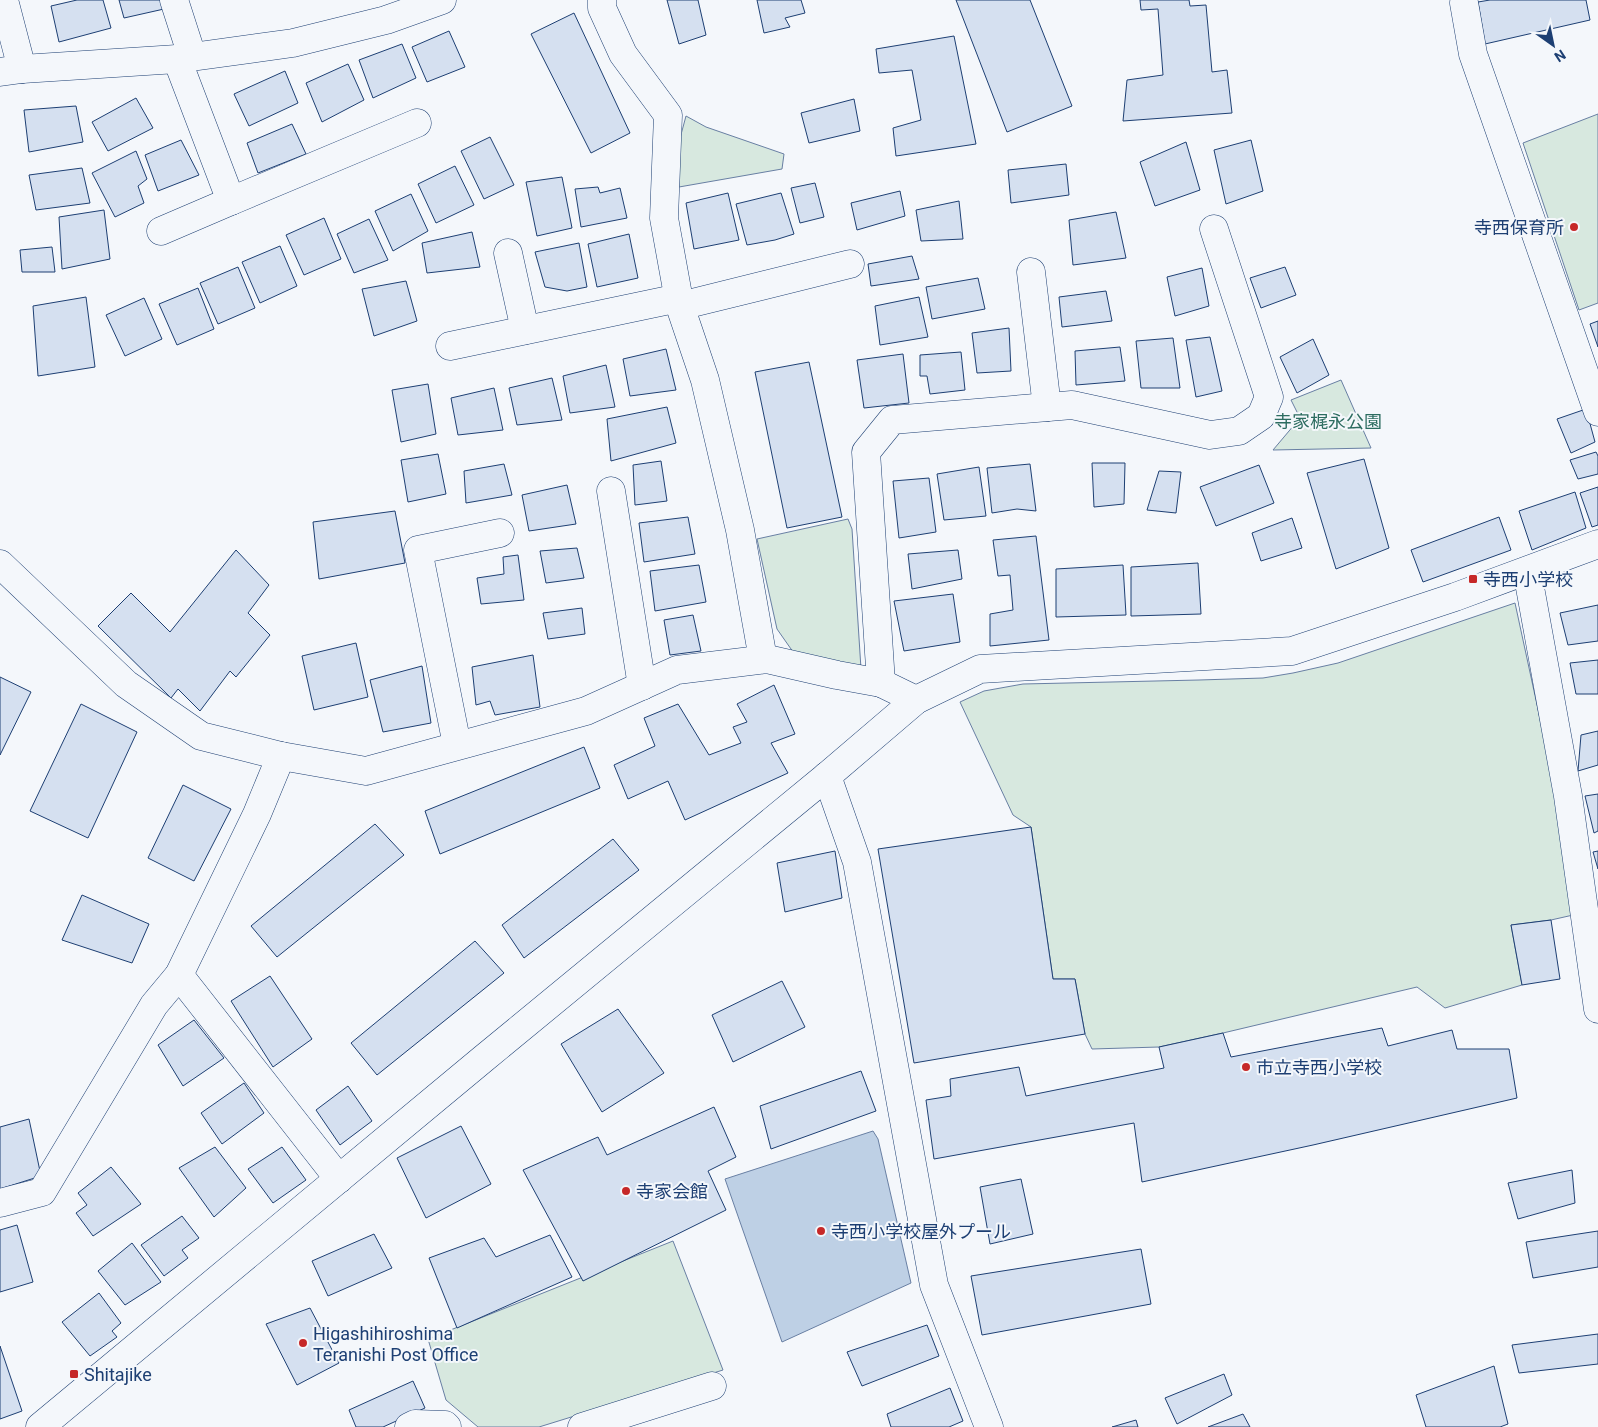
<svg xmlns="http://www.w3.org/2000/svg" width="1598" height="1427" font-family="Roboto,'Noto Sans JP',sans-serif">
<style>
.green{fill:#d7e8df;stroke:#687fa3}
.water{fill:#bed0e5;stroke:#687fa3}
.building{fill:#d5e0f0;stroke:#1d3f73}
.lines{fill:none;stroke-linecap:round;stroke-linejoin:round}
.street-casing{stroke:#1d3f73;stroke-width:29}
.street{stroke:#f4f7fb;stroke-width:28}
.poi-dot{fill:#c62828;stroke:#f4f7fb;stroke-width:2}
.labels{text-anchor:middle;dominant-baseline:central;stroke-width:4;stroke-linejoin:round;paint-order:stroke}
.poi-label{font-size:18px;fill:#1d3f73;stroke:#f4f7fb;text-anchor:start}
.park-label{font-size:18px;fill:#2c6c60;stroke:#f4f7fb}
</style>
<rect width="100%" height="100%" fill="#f4f7fb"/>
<g class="green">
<polygon points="1598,114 1598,303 1579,310 1523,143"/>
<polygon points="686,116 706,127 784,154 782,169 679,187 679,142"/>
<polygon points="1341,380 1371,448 1273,450 1300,418 1291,400"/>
<polygon points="848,519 852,529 861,669 798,659 777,629 757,539"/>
<polygon points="1515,603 1582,913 1551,920 1511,925 1522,985 1445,1008 1417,987 1223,1033 1159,1047 1092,1049 1085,1034 1075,979 1053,979 1031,827 1013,815 960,702 984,691 1023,684 1199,680 1263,678 1293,673 1338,663"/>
<polygon points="673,1241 723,1370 539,1427 478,1427 446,1400 428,1339"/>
</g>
<polygon class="water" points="873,1131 878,1139 911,1283 782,1342 725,1179"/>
<g class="building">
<polygon points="77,0 103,0 111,28 59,42 51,6"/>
<polygon points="119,0 161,0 164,9 124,18"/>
<polygon points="667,0 698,0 706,35 679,44"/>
<polygon points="757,0 801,0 805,13 785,18 790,27 764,33"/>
<polygon points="956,0 1030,0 1072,106 1007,132"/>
<polygon points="1140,0 1189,0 1190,6 1206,5 1212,72 1227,70 1232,113 1123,121 1127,80 1163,75 1158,9 1141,10"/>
<polygon points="1490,0 1586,0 1590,20 1485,44 1478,2"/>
<polygon points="574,13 630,133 591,153 531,34"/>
<polygon points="449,31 465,67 427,82 412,47"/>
<polygon points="954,36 976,144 896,156 893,128 921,120 912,70 879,73 876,49"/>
<polygon points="402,44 416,78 373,98 359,60"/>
<polygon points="348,64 364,100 322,122 306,83"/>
<polygon points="285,71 298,103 249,126 234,94"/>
<polygon points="136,98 153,128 108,151 92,122"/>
<polygon points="854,99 860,131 809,143 801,113"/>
<polygon points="76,106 83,142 29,152 24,110"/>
<polygon points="292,124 306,154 258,173 247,143"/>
<polygon points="490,137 514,185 484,199 461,151"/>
<polygon points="181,140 199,175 158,191 145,155"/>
<polygon points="1251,140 1263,191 1226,204 1214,150"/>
<polygon points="1186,142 1200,190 1155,206 1140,162"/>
<polygon points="136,151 147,179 138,186 144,203 115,217 92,173"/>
<polygon points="1066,164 1069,195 1011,203 1008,170"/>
<polygon points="455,166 474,205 436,223 418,184"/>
<polygon points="82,168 90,203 36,210 29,175"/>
<polygon points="562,177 572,228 537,236 526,182"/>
<polygon points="815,183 824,217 800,223 791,188"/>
<polygon points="598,187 600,193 620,188 627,218 581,227 575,189"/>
<polygon points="900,191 905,216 857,230 851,203"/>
<polygon points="728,193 739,240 694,249 686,203"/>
<polygon points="781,193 794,234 775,240 747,245 736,204"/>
<polygon points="411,194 428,231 393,251 375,211"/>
<polygon points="959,201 963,239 921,241 916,210"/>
<polygon points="104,210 110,259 62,269 59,217"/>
<polygon points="1116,212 1126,258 1073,265 1069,220"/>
<polygon points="324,218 341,259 304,275 286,235"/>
<polygon points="369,219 388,260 354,273 337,234"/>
<polygon points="472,232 480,267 427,273 422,243"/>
<polygon points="629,234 638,278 597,287 588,244"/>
<polygon points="579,243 587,287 567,291 545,287 535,252"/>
<polygon points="280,246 297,286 260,303 242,262"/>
<polygon points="52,247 55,272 22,272 20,250"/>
<polygon points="912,256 919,279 871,286 868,264"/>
<polygon points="238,267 255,308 218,324 200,283"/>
<polygon points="1285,267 1296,295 1261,308 1250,278"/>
<polygon points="1202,268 1209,306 1175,316 1167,277"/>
<polygon points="978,278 985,309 932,319 926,287"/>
<polygon points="406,281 417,321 374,336 362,289"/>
<polygon points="198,288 214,329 177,345 159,304"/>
<polygon points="1106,291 1112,321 1062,327 1059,297"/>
<polygon points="86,297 95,367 38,376 33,306"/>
<polygon points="919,297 928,337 880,345 875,306"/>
<polygon points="144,298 162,339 125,356 106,315"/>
<polygon points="1598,321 1598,347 1590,324"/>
<polygon points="1009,328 1011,371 977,373 972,333"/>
<polygon points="1210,337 1222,391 1196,397 1186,340"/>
<polygon points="1173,338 1180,388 1141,388 1136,341"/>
<polygon points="1313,339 1329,375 1297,393 1280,357"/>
<polygon points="1120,347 1125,381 1076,385 1075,351"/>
<polygon points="666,349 676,390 630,396 623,359"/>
<polygon points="961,352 965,390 930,394 927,376 920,376 920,355"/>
<polygon points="903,354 909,403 864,408 857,360"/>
<polygon points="809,362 842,517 787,528 755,372"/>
<polygon points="606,365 615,407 570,413 563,376"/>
<polygon points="552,378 562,420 517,425 509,388"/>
<polygon points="428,384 436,434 401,442 392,390"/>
<polygon points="494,388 503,430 458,435 451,398"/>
<polygon points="667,407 676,443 611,461 607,419"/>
<polygon points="1586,409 1595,442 1571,453 1557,419"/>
<polygon points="1596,452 1598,456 1598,474 1578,479 1570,460"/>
<polygon points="438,454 446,494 408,502 401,460"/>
<polygon points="1364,459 1389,548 1336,569 1307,473"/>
<polygon points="661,461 667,501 635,505 633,465"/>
<polygon points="1092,463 1125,463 1124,504 1094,507"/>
<polygon points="504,464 512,495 466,503 464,471"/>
<polygon points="1030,464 1036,511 1017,509 992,513 987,468"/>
<polygon points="1259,465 1274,503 1216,526 1200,487"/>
<polygon points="979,467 986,516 944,520 937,474"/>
<polygon points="1159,471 1181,472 1176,513 1147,510"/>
<polygon points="929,478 936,532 899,538 893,481"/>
<polygon points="567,485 576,524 529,531 522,495"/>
<polygon points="1598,487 1598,525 1592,527 1580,493"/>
<polygon points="1575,492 1586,528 1532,550 1519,511"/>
<polygon points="395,511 405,563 319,579 313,522"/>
<polygon points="688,517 695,554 644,562 639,523"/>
<polygon points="1499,517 1511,550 1423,582 1411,550"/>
<polygon points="1292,518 1302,548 1261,561 1252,533"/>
<polygon points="1036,536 1049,640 990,646 990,614 1013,610 1010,575 998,576 993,540"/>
<polygon points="577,548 584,578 546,583 540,551"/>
<polygon points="236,550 269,585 248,613 270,635 236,677 230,671 200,711 178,689 171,698 98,626 131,593 170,632"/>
<polygon points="958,550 962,579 912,589 908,554"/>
<polygon points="518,555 524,600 481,604 477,578 504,574 503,557"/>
<polygon points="1198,563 1201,614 1131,616 1131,567"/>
<polygon points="699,565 706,602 655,611 650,571"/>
<polygon points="1123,565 1126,615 1056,617 1056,569"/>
<polygon points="953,594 960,642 904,651 894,601"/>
<polygon points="1598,605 1598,641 1568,645 1560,613"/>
<polygon points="582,608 585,634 548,639 543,613"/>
<polygon points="693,615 701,651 670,655 664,620"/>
<polygon points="356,643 368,697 314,710 302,656"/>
<polygon points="533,655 540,707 495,715 490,701 476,705 472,667"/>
<polygon points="1598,660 1598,694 1576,694 1570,663"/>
<polygon points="422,666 431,723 383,732 370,680"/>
<polygon points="0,677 31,692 0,755"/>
<polygon points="774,685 795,734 771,743 788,773 685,820 668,781 628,799 614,765 655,746 644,718 678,704 709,755 741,743 733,727 747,722 737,704"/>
<polygon points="81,704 137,732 88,838 30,811"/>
<polygon points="1598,731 1598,765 1578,771 1581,735"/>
<polygon points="584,747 600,788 440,854 425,811"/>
<polygon points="183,785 231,809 194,881 148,858"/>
<polygon points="1598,794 1598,831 1594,833 1585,796"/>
<polygon points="375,824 404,855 277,957 251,926"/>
<polygon points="1031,827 1053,979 1075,979 1085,1034 914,1063 878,849"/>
<polygon points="613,839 639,870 524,958 502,925"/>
<polygon points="835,851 842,898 785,912 777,863"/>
<polygon points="1598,851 1598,869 1593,852"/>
<polygon points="82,895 149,924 132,963 62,940"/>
<polygon points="1551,920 1560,979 1522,985 1511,925"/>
<polygon points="475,941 504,973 377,1075 351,1043"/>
<polygon points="270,976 312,1039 273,1067 231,1001"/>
<polygon points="782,981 805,1027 733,1062 712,1015"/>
<polygon points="618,1009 664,1073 602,1112 561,1044"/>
<polygon points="194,1020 224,1058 183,1086 158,1045"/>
<polygon points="1382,1028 1388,1046 1452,1030 1457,1049 1509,1049 1517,1098 1313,1145 1142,1182 1134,1123 934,1159 926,1100 951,1096 950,1079 1019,1067 1026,1096 1164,1068 1159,1047 1223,1033 1231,1057"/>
<polygon points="861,1071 876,1111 771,1149 760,1106"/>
<polygon points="244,1083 264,1113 222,1144 201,1113"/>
<polygon points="348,1086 372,1121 340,1145 316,1110"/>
<polygon points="714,1107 736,1157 708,1171 726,1210 583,1281 523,1170 598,1137 607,1155"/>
<polygon points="29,1119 41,1176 0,1189 0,1127"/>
<polygon points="461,1126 491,1184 426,1218 397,1158"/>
<polygon points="215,1147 246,1188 214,1217 179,1168"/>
<polygon points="282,1147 306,1180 273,1203 248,1169"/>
<polygon points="111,1167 141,1204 93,1236 76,1213 87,1205 78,1193"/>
<polygon points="1572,1170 1575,1203 1518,1219 1508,1183"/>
<polygon points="1021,1179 1033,1234 990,1244 980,1187"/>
<polygon points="182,1216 199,1238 182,1250 188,1258 164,1276 141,1245"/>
<polygon points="17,1225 33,1282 0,1292 0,1230"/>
<polygon points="1598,1231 1598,1267 1533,1278 1526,1242"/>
<polygon points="374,1234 392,1268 328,1296 312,1261"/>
<polygon points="550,1235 572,1277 457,1328 429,1258 484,1238 496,1257"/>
<polygon points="132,1243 161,1282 125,1305 98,1271"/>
<polygon points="1141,1249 1151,1304 982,1335 971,1276"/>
<polygon points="99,1293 121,1323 112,1331 117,1337 90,1356 62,1322"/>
<polygon points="310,1308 339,1363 297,1385 266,1324"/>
<polygon points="927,1325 939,1356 862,1386 847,1352"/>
<polygon points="1598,1334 1598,1364 1519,1373 1512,1345"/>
<polygon points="0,1346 22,1411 0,1419"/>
<polygon points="1494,1366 1508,1424 1500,1427 1426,1427 1416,1395"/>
<polygon points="1224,1374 1232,1395 1177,1424 1165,1398"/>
<polygon points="413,1381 425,1408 383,1427 356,1427 349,1410"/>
<polygon points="950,1388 963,1421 949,1427 891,1427 887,1414"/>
<polygon points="1243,1414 1250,1427 1208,1427"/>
<polygon points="1136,1420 1138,1427 1112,1427"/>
</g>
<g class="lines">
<g class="street-casing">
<g id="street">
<polyline points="4,0 22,69"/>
<polyline points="174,0 192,56"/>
<polyline points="602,0 602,8 623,54 668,115 664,218 680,306 705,380 740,530 763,659"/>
<polyline points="1464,3 1473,54 1598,412"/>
<polyline points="177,59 231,201 417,123"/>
<polyline points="0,72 22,69 177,59 293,43 386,20 442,0"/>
<polyline points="161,231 231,201"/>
<polyline points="508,253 525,330"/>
<polyline points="1031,272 1047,407"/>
<polyline points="680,306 850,264"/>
<polyline points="450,346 679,298"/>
<polyline points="611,491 642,686"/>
<polyline points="0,564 126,684 201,736 281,756 366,771 586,711 677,670 767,659 837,675 881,683 916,700"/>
<polyline points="1527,571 1568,796 1598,1009"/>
<polyline points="881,683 866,452 892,420 1072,405 1210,435 1239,431 1261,416 1269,397 1214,229"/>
<polyline points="457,745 418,550 500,533"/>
<polyline points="827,776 857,862 934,1285 989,1427"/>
<polyline points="179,975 339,1179"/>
<polyline points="0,1203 42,1192 154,1005 179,975 257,814 281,756"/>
<polyline points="40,1427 483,1059 827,776 916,700 980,669 1292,651 1455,597 1598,544"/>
<polyline points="409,1427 415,1424 445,1425 447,1427"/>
<polyline points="582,1427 712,1386"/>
</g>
</g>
<use href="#street" class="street"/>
</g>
<g class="poi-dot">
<circle cx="1574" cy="227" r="5"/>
<rect x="1468" y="574" width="10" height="10" rx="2.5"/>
<circle cx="1246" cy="1067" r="5"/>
<circle cx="626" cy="1191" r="5"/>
<circle cx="821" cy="1231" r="5"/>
<circle cx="303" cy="1343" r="5"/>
<rect x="69" y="1369" width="10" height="10" rx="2.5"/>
</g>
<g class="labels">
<g class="poi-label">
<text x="1564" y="227" text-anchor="end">寺西保育所</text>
<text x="1483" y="579">寺西小学校</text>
<text x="1256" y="1067">市立寺西小学校</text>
<text x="636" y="1191">寺家会館</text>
<text x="831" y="1231">寺西小学校屋外プール</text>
<text x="313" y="1333">Higashihiroshima<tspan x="313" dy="21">Teranishi Post Office</tspan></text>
<text x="84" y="1374">Shitajike</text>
</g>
<g class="park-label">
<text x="1328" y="421">寺家梶永公園</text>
</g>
</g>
<g transform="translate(1553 45) rotate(147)" stroke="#f4f7fb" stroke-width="4" paint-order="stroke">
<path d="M0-4L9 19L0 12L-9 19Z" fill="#1d3f73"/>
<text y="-8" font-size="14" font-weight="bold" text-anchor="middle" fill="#1d3f73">N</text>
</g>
</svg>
